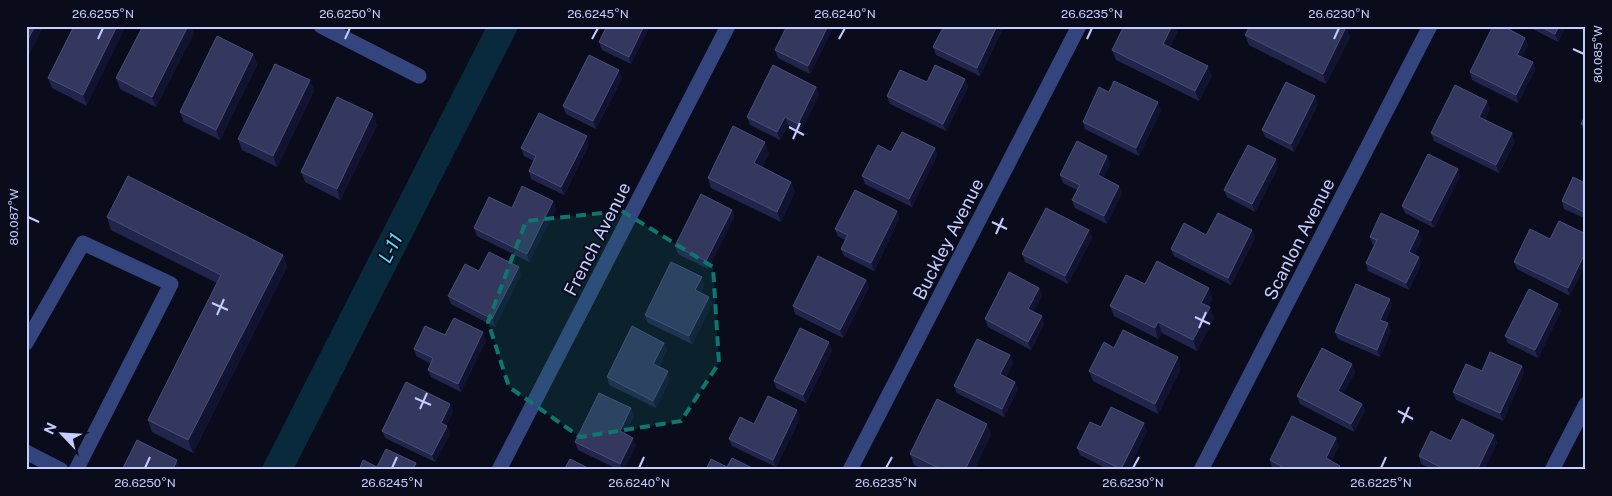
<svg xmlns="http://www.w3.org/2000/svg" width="1612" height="496" font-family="'Public Sans',sans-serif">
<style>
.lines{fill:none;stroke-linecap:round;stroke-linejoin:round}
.canal{stroke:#092a3c;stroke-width:29}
.minor{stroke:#34447c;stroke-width:15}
.wall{fill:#22254b}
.shaded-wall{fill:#111330}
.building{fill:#34375e;stroke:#4a4e77}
.marked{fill:#0f766e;fill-opacity:0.2;stroke:#0f766e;stroke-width:4;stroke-dasharray:10 6;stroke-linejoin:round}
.ticks{fill:none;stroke:#c5cdff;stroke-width:2}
.labels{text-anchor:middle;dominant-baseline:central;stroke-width:4;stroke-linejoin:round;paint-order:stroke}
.street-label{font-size:18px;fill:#c5cdff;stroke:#0a0c1c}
.water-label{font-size:19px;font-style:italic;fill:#53dcff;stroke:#0a0c1c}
.neatline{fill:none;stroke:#c5cdff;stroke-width:2}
.ticks-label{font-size:12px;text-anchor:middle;fill:#c5cdff}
</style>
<rect width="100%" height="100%" fill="#0a0c1c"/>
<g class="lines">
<polyline class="canal" points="277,470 503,26"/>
<g class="minor">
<polyline points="321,26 419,76"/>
<polyline points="26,343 83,243 171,284 76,470"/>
<polyline points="26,452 61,470"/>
<polyline points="499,470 728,26"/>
<polyline points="850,470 1079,26"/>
<polyline points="1201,470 1430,26"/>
<polyline points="1552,470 1586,404"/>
</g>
</g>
<g class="wall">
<polygon points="74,26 87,106 52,88 48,78"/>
<polygon points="143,26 191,26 194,33 156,107 120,89 116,78"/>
<polygon points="607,26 650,26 631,64 602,50 599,42"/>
<polygon points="834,26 810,74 778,58 775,50"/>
<polygon points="944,26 1004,26 980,76 936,55 933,47"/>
<polygon points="1124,26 1175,26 1177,33 1170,47 1212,76 1199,101 1116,60 1112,50"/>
<polygon points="1527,26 1566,26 1558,42"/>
<polygon points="1346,27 1350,37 1326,84 1249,45 1245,35"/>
<polygon points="1525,38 1528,45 1522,57 1533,62 1535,70 1518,103 1472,80 1470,72"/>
<polygon points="253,54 257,65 220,140 184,122 180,112"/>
<polygon points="622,78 596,129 566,114 563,106"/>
<polygon points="965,79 968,87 946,131 890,104 887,96 927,82"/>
<polygon points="310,80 314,91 277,167 242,150 238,139"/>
<polygon points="816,87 819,95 801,131 788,125 780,140 750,125 747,117"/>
<polygon points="1109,92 1161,110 1139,156 1085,129 1083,122"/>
<polygon points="1487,101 1490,109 1485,119 1515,141 1499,173 1434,141 1431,133"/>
<polygon points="1318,104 1294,152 1265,137 1262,130"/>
<polygon points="1586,114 1586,132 1584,131 1581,124"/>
<polygon points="377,125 340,200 305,182 301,172"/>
<polygon points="589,144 564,195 531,179 529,171 534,161 524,156 521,148"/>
<polygon points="935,148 937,155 912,207 865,184 862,176 891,152"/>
<polygon points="769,153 762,167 791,182 795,192 781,222 711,188 708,178"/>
<polygon points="1107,156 1110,164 1103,178 1122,193 1107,224 1075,208 1072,200 1077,190 1063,183 1060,175"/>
<polygon points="1278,167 1255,212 1227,197 1224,190"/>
<polygon points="1460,176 1434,228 1405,213 1402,206"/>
<polygon points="1586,180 1586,219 1564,209 1562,201 1585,183"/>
<polygon points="556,209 529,262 477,236 474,228"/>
<polygon points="732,210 734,217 708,269 678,254 675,246"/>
<polygon points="897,211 899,219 874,271 844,256 841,249 845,240 838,236 835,229"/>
<polygon points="107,217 283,255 287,267 193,453 152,432 148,420 217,283 111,230"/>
<polygon points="1089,230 1092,238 1068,284 1025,262 1022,254"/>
<polygon points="1252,230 1255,238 1231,285 1174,256 1171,249 1206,235"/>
<polygon points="1370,237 1422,239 1414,255 1419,257 1421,264 1409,290 1368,271 1366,263 1374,245 1372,244"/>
<polygon points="1550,239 1570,296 1517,269 1514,262"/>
<polygon points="479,271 521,275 495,327 451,304 448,296"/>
<polygon points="866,280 869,287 843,338 795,314 793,306"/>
<polygon points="1145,284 1213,298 1208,306 1210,307 1214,318 1197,351 1162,333 1158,339 1114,316 1110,306"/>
<polygon points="704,285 701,293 709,297 712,304 692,344 648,323 645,315"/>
<polygon points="1039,288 1042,296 1033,312 1044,324 1031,350 988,327 985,319"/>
<polygon points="1392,306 1385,322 1388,323 1391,331 1380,357 1338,339 1335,332"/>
<polygon points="1561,311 1538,358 1508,343 1505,336"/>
<polygon points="445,335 486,340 461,392 431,377 428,370 431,364 416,356 414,349"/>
<polygon points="664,343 667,350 659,367 670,379 656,408 609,385 607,377"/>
<polygon points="1114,348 1181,368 1158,414 1093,381 1089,371"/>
<polygon points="832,350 806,403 776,388 774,381"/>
<polygon points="1013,363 1006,377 1015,382 1018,389 1004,417 957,393 954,386"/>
<polygon points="1352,364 1355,372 1343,394 1362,404 1365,411 1354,432 1300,404 1297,396"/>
<polygon points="1522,366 1524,373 1503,421 1456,400 1453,392 1482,371"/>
<polygon points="453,411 446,426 450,434 435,462 385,438 382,431"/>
<polygon points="634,416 625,434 636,445 624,470 619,470 578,450 575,442"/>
<polygon points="800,418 776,467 732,446 729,439 754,424"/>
<polygon points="1101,427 1147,431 1128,470 1109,470 1080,455 1077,448"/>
<polygon points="991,434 974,470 925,470 914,465 910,454"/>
<polygon points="1494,435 1497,443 1484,470 1434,470 1421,464 1419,456 1451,441"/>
<polygon points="1339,446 1331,461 1340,466 1341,470 1276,470 1272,468 1270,460"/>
</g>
<g class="shaded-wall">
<polygon points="35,26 44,26 26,61 26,43"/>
<polygon points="117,26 126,26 87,106 83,95"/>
<polygon points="188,26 191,26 194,33 156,107 152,97"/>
<polygon points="644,26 650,26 631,64 629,57"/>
<polygon points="828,26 834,26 810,74 808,66"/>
<polygon points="997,26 1004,26 980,76 977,68"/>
<polygon points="1172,26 1175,26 1177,33 1167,54 1163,44"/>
<polygon points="1559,26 1566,26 1558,42 1555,34"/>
<polygon points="1346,27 1350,37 1326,84 1323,74"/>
<polygon points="1525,38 1528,45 1520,62 1517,55"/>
<polygon points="253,54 257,65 220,140 216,130"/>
<polygon points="1533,62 1535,70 1518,103 1516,95"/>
<polygon points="1208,66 1212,76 1199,101 1195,91"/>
<polygon points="619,70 622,78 596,129 593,121"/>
<polygon points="965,79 968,87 946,131 943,124"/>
<polygon points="310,80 314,91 277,167 273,156"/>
<polygon points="816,87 819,95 801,131 798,124"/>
<polygon points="1315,96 1318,104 1294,152 1291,144"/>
<polygon points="1487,101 1490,109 1482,124 1479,117"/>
<polygon points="1158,102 1161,110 1139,156 1136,148"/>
<polygon points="373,114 377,125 340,200 337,189"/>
<polygon points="785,117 788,125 780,140 777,132"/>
<polygon points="1512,133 1515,141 1499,173 1496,165"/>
<polygon points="587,136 589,144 564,195 561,187"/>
<polygon points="765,142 769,153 758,174 754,163"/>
<polygon points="935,148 937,155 912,207 909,199"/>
<polygon points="1107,156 1110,164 1101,183 1098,175"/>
<polygon points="1276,159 1278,167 1255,212 1252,204"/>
<polygon points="1458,169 1460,176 1434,228 1431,221"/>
<polygon points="791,182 795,192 781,222 777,212"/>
<polygon points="1119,186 1122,193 1107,224 1104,216"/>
<polygon points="553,201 556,209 529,262 527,254"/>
<polygon points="732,210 734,217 708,269 706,261"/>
<polygon points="897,211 899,219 874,271 871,263"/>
<polygon points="1089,230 1092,238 1068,284 1065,276"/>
<polygon points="1252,230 1255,238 1231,285 1228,278"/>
<polygon points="1419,231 1422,239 1412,260 1409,252"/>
<polygon points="1586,251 1586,265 1570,296 1568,288"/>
<polygon points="283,255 287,267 193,453 188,440"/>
<polygon points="1419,257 1421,264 1409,290 1406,283"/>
<polygon points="519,267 521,275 495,327 492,319"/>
<polygon points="702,277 704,285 698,298 695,290"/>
<polygon points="866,280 869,287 843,338 840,330"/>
<polygon points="1039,288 1042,296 1031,317 1028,309"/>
<polygon points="1209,288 1213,298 1205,313 1201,303"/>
<polygon points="709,297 712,304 692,344 689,336"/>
<polygon points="1390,299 1392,306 1383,328 1380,320"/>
<polygon points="1558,304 1561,311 1538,358 1535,350"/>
<polygon points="1210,307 1214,318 1197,351 1193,340"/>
<polygon points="1042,316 1044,324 1031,350 1028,342"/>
<polygon points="1158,322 1162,333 1158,339 1155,328"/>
<polygon points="1388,323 1391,331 1380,357 1377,350"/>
<polygon points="483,332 486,340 461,392 458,384"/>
<polygon points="829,342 832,350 806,403 803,395"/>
<polygon points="664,343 667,350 656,372 653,364"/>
<polygon points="1010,355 1013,363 1003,382 1000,374"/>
<polygon points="1178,357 1181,368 1158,414 1155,404"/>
<polygon points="1352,364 1355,372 1341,399 1338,391"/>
<polygon points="1522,366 1524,373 1503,421 1500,413"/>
<polygon points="668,371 670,379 656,408 653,401"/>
<polygon points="1015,382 1018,389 1004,417 1002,409"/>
<polygon points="450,404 453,411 444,430 441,423"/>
<polygon points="1362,404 1365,411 1354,432 1351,424"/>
<polygon points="631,408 634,416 623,439 620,431"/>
<polygon points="797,410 800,418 776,467 773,460"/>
<polygon points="1144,423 1147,431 1128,470 1121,470"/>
<polygon points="987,424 991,434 974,470 965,470"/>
<polygon points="447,426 450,434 435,462 432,455"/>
<polygon points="1494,435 1497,443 1484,470 1477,470"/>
<polygon points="633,438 636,445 624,470 622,470 620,464"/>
<polygon points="1336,438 1339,446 1329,466 1326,458"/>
<polygon points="177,460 181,470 173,470"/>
<polygon points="416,463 418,470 413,470"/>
</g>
<g class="building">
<polygon points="26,26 35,26 26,43"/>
<polygon points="74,26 117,26 83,95 48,78"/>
<polygon points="143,26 188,26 152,97 116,78"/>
<polygon points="607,26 644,26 629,57 599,42"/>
<polygon points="787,26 828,26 808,66 775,50"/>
<polygon points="944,26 997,26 977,68 933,47"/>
<polygon points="1124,26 1172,26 1163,44 1208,66 1195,91 1112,50"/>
<polygon points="1250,26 1345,26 1346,27 1323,74 1245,35"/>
<polygon points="1493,26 1503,26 1525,38 1517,55 1533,62 1516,95 1470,72"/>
<polygon points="1539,26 1559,26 1555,34"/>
<polygon points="217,36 253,54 216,130 180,112"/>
<polygon points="589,55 619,70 593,121 563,106"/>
<polygon points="275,64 310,80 273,156 238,139"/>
<polygon points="773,65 816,87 798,124 785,117 777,132 747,117"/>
<polygon points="935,65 965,79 943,124 887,96 900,70 927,82"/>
<polygon points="1114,81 1158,102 1136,148 1083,122 1099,87 1109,92"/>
<polygon points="1286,82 1315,96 1291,144 1262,130"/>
<polygon points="1455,85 1487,101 1479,117 1512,133 1496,165 1431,133"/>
<polygon points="337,97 373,114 337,189 301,172"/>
<polygon points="539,113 587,136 561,187 529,171 536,156 521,148"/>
<polygon points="1586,114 1586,126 1581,124"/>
<polygon points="733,126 765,142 754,163 791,182 777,212 708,178"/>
<polygon points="902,132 935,148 909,199 862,176 878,145 891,152"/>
<polygon points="1077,141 1107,156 1098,175 1119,186 1104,216 1072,200 1080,185 1060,175"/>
<polygon points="1248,145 1276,159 1252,204 1224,190"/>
<polygon points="1428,154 1458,169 1431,221 1402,206"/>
<polygon points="128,176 283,255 188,440 148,420 221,275 107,217"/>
<polygon points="1573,177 1585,183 1586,180 1586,213 1562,201"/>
<polygon points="522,186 553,201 527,254 474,228 489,197 512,208"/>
<polygon points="855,190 897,211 871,263 841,249 848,235 835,229"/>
<polygon points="701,194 732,210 706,261 675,246"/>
<polygon points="1046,208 1089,230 1065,276 1022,254"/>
<polygon points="1218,213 1252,230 1228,278 1171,249 1184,223 1206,235"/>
<polygon points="1381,213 1419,231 1409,252 1419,257 1406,283 1366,263 1377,240 1370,237"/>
<polygon points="1559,221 1586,234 1586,251 1568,288 1514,262 1530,229 1550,239"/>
<polygon points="489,252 519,267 492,319 448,296 465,264 479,271"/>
<polygon points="818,256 866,280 840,330 793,306"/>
<polygon points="1157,261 1209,288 1201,303 1210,307 1193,340 1158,322 1155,328 1110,306 1126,275 1145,284"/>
<polygon points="671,262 702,277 695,290 709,297 689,336 645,315"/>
<polygon points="1009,272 1039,288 1028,309 1042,316 1028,342 985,319"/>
<polygon points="1356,284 1390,299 1380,320 1388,323 1377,350 1335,332"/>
<polygon points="1529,289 1558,304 1535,350 1505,336"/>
<polygon points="454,318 483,332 458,384 428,370 433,358 414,349 425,326 445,335"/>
<polygon points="632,326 664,343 653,364 668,371 653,401 607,377"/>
<polygon points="800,328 829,342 803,395 774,381"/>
<polygon points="1123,330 1178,357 1155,404 1089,371 1104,342 1114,348"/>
<polygon points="977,339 1010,355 1000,374 1015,382 1002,409 954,386"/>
<polygon points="1322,348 1352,364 1338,391 1362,404 1351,424 1297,396"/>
<polygon points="1490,352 1522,366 1500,413 1453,392 1466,364 1482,371"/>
<polygon points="406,382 450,404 441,423 447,426 432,455 382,431"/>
<polygon points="599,393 631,408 620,431 633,438 620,464 575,442"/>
<polygon points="768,396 797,410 773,460 729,439 740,417 754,424"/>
<polygon points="937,399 987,424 965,470 943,470 910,454"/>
<polygon points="1111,407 1144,423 1121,469 1077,448 1090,422 1101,427"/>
<polygon points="1292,416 1336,438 1326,458 1340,466 1337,470 1288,470 1270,460"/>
<polygon points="1462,419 1494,435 1477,470 1446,470 1419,456 1431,431 1451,441"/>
<polygon points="137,440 177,460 173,470 122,470"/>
<polygon points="386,449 416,463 413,470 359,470 363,460 377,467"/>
<polygon points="732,458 756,470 706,470 711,459 727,467"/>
<polygon points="570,459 592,470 564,470"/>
</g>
<path class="marked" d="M622 211 713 267 719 363 681 421 580 437 509 387 488 322 526 221Z"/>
<path class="ticks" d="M98 39 103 28M345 39 350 28M592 39 598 28M839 39 845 28M1087 39 1092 28M1334 39 1339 28M1573 49 1584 54M789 127 804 135M793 139 800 123M28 217 39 222M992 222 1007 229M996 234 1003 218M212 303 228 310M217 315 224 299M1195 317 1210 324M1199 328 1206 312M415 398 431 405M420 409 427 393M1398 411 1413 419M1402 423 1409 407M145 468 150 457M392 468 397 457M639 468 644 457M886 468 892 457M1133 468 1139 457M1381 468 1386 457"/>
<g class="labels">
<g class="street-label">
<text transform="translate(597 239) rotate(-63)">French Avenue</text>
<text transform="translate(948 239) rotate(-63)">Buckley Avenue</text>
<text transform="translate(1299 239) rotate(-63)">Scanlon Avenue</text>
</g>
<g class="water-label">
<text transform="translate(390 248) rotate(-63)">L-11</text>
</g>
</g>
<rect width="1612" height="496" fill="none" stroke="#0a0c1c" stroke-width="55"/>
<g transform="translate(62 434) rotate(295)" stroke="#0a0c1c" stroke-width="4" paint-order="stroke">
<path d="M0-4L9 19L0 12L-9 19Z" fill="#c5cdff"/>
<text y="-8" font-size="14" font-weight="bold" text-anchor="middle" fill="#c5cdff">N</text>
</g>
<rect x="28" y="28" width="1556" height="440" class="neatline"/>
<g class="ticks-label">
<text x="103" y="18">26.6255°N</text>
<text x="350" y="18">26.6250°N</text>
<text x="598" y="18">26.6245°N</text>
<text x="845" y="18">26.6240°N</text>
<text x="1092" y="18">26.6235°N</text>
<text x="1339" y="18">26.6230°N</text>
<text transform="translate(1598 54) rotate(-90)" y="4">80.085°W</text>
<text transform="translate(14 217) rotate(-90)" y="4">80.087°W</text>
<text x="145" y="487">26.6250°N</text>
<text x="392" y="487">26.6245°N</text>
<text x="639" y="487">26.6240°N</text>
<text x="886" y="487">26.6235°N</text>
<text x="1133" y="487">26.6230°N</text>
<text x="1381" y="487">26.6225°N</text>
</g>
</svg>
